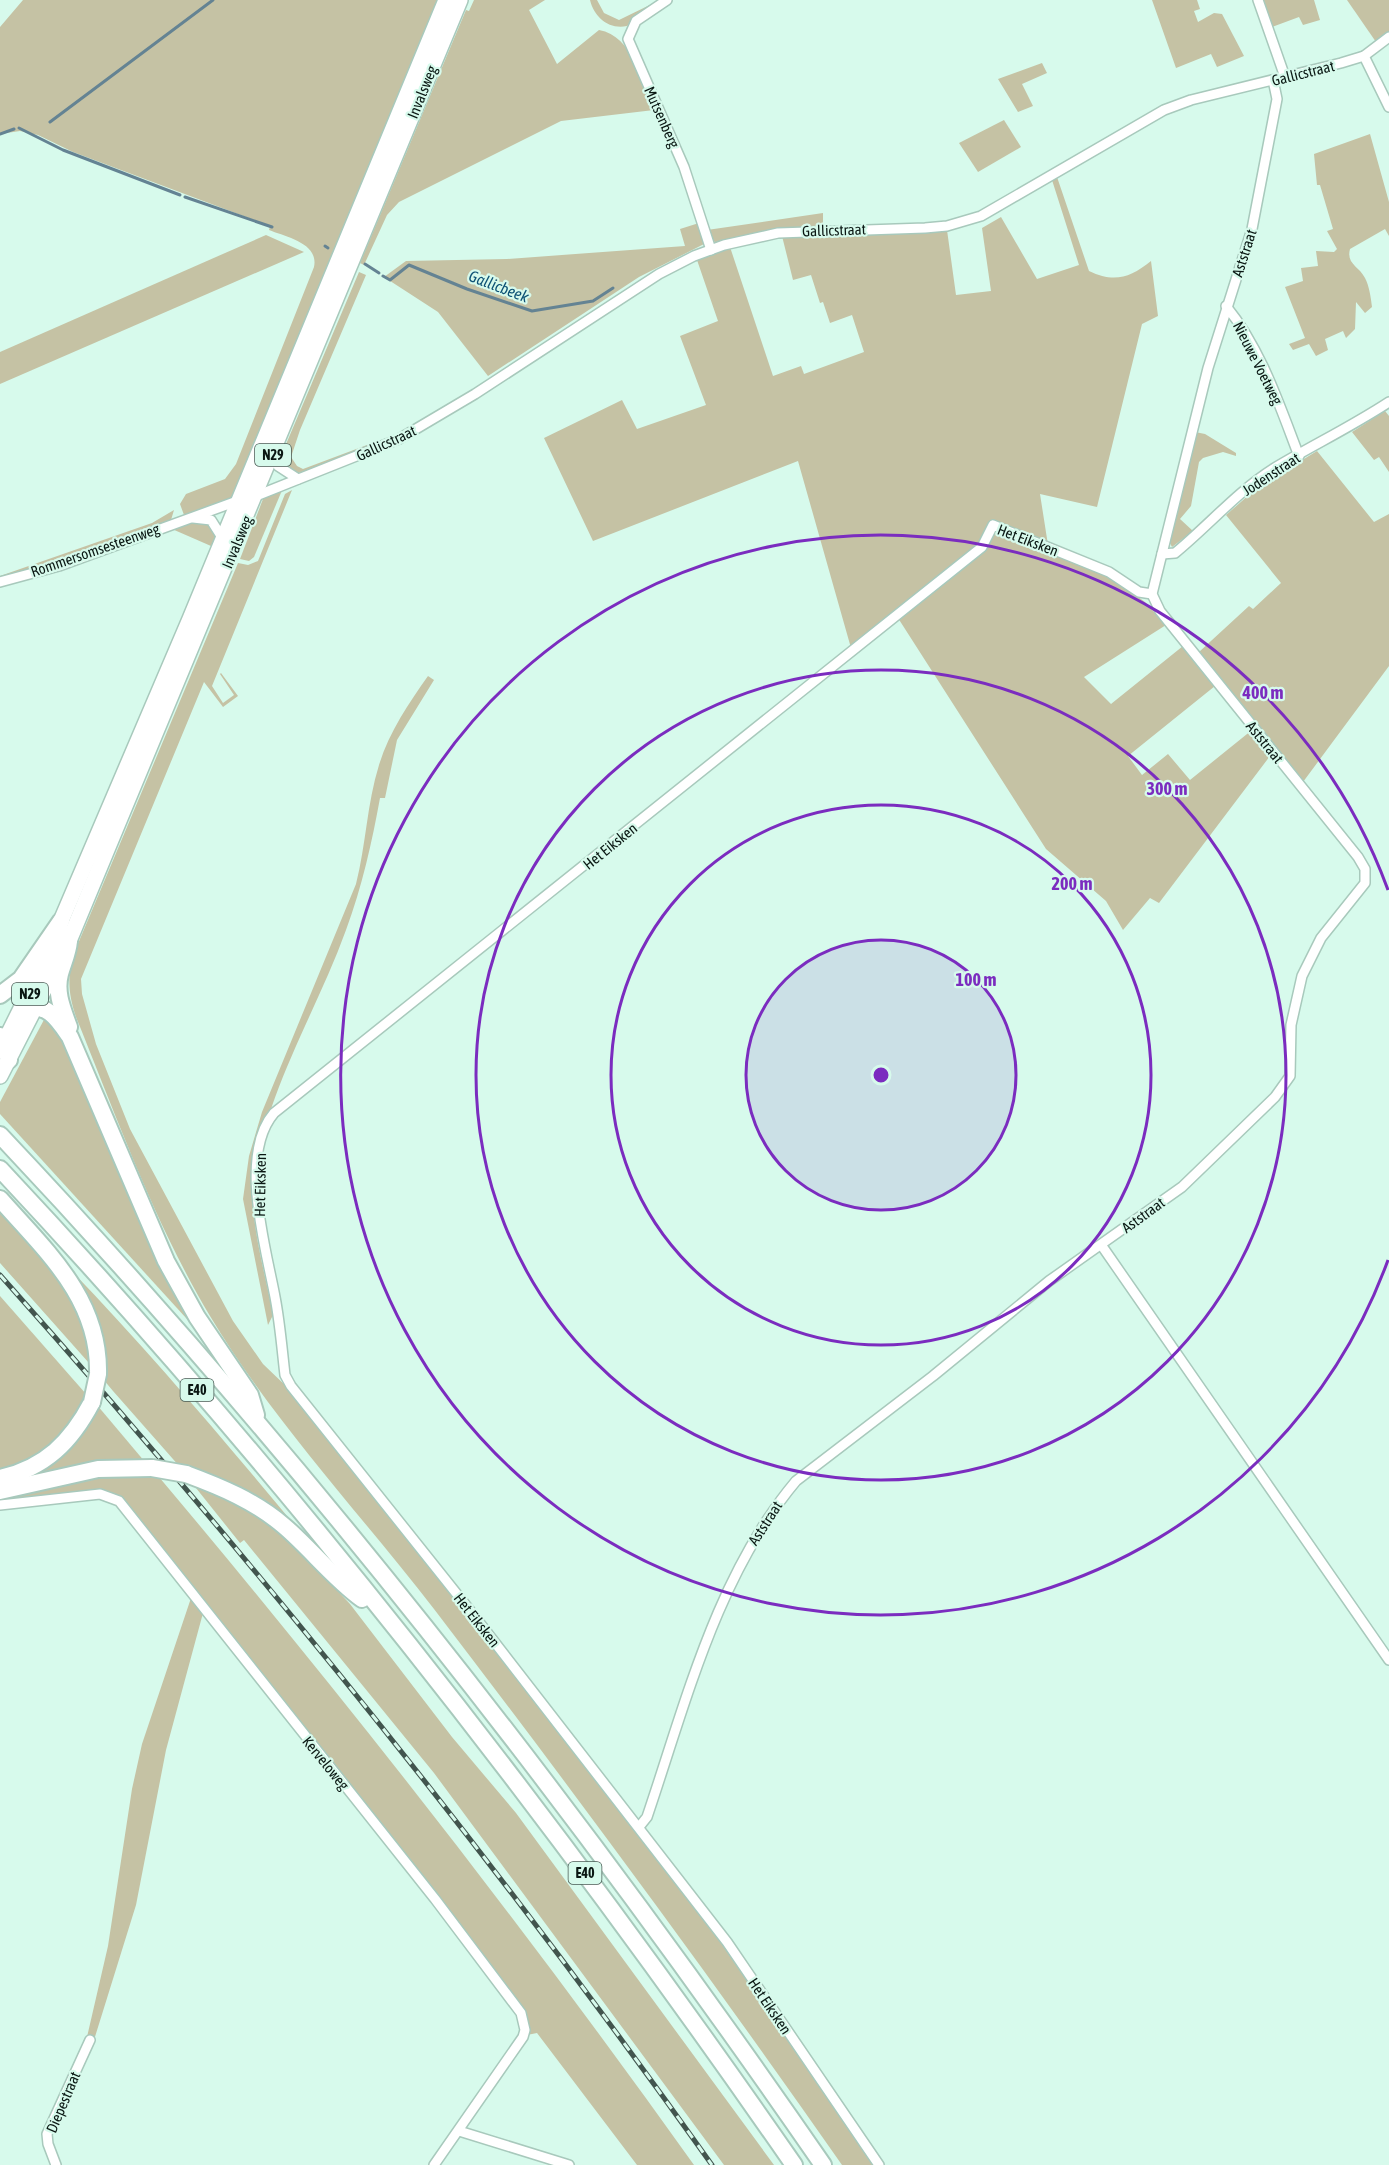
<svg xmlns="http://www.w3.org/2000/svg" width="1389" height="2165" font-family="'Asap Condensed',sans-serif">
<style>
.green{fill:#c5c2a4}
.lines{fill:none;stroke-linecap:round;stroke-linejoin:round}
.stream{stroke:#648393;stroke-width:3}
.minor-casing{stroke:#a8c9bc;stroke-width:12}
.trunk-casing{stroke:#a8c9bc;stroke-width:18}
.motorway-casing{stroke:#a8c9bc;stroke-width:20}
.minor{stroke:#fff;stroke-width:9}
.trunk{stroke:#fff;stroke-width:15}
.motorway{stroke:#fff;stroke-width:16}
.rail-casing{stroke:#42554e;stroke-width:5}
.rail{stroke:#d7faec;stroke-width:3;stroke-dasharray:9;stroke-linecap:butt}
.motorway-bridge-casing{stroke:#a8c9bc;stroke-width:20;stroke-linecap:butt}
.motorway-bridge{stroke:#fff;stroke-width:16}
.ring{fill:none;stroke:#7b2cbf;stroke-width:3}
.labels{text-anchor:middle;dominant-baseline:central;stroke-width:4.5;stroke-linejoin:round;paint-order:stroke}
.shield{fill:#d7faec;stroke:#485b54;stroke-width:1.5}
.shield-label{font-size:14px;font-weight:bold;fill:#0a1713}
.street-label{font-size:15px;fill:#0a1713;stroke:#d7faec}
.water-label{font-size:16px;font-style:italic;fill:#0e5275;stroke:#d7faec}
.centre{fill:#7b2cbf;stroke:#d7faec;stroke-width:3}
.ring-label{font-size:18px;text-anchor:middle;font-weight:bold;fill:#7b2cbf;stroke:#d7faec;stroke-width:4.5;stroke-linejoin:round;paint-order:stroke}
</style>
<rect width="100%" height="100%" fill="#d7faec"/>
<g class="green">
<path d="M23 0H437L232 497 227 500 184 515 180 504 186 494 225 479 236 464 314 267C319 243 286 237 269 230L270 226 73 152 38 135 20 131 0 134V27Z"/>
<path d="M474 0H545L529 10 557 64 599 30C633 36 642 82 654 110L561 121 399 202 387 215 364 265 360 263 466 10 469 11Z"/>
<path d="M590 0H597L604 13 619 20 660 0 627 26C609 30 594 17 590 0Z"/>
<polygon points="1152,0 1197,0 1200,9 1194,11 1198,22 1214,13 1222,14 1244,56 1217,67 1211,54 1176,68"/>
<polygon points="1263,0 1314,0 1320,20 1303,25 1299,17 1272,27"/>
<polygon points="1347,0 1389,0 1389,33 1376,42"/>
<polygon points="1042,63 1047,73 1022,84 1033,106 1018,112 998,79"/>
<polygon points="1004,120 1021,147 978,172 959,143"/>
<path d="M1370 134 1389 202V236L1385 229 1350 249C1346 264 1359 266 1365 278 1369 285 1371 298 1372 307L1365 313 1356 302 1355 329 1346 338 1343 331 1325 339 1328 350 1316 356 1309 344 1293 350 1289 344 1305 338 1285 287 1303 281 1301 268 1318 266 1316 251 1334 252 1337 249 1327 231 1333 229 1320 185H1317L1314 154Z"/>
<path d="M1057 177 1089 271C1114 283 1130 278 1151 261L1158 316 1142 324 1097 507 1040 494 1048 545 992 522 980 544 851 648 798 461 593 541 544 438 622 400 637 429 706 405 680 336 718 321 697 260 730 247 773 376 801 366 804 374 864 352 852 315 830 323 823 302 820 303 811 275 793 280 782 236 947 230 956 295 991 291 982 228 1001 217 1037 279 1079 265 1052 180Z"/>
<polygon points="823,213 823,225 753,233 716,243 711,239 707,230"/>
<polygon points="699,223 706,243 639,277 488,376 438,312 384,277 406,261 507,259 685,246 680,229"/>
<polygon points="266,235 304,252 0,384 0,352"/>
<polygon points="359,272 366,275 300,430 291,457 297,466 303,469 375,442 374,447 296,474 281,462 281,456"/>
<polygon points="1385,411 1389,416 1389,472 1379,457 1374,460 1352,432"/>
<polygon points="1195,432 1205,434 1236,453 1236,456 1223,452 1203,458 1199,462 1191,506 1180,519 1193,531 1172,547 1169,541"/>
<polygon points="1317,451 1374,522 1389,514 1389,666 1303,782 1199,652 1249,606 1253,609 1281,583 1226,515 1258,487"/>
<polygon points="283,488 254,557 249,561 240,559 263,499"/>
<path d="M292 490 212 686 223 703 234 695 220 674 221 673 238 696 223 707 204 682 81 979 82 994 96 1044 130 1129 233 1321 263 1364 288 1388 411 1540 723 1942 875 2165H842C710 1976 574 1792 434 1609 359 1512 273 1421 210 1316 154 1222 117 1118 76 1017 67 990 67 973 77 946L238 563 248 565 258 561 285 494Z"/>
<polygon points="174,510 171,520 0,580 0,576 152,523"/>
<path d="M190 522C204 522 210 522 217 535L211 546 172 529Z"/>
<polygon points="1001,531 1106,574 1145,602 1166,625 1084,677 1111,704 1183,646 1215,686 1128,756 1142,775 1168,754 1190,780 1252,730 1270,756 1159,903 1150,898 1123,930 1106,901 1046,849 898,618 992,535"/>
<path d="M428 676 434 680 397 740 385 798H380C372 842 362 887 346 930 316 1013 265 1092 254 1181 249 1222 266 1275 273 1315L268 1325 243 1199 249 1156 262 1112 356 884C366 845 367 803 379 765 389 732 409 703 428 676Z"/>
<polygon points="46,1016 57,1022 197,1330 0,1114 0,1102"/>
<path d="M0 1212C39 1257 89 1299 89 1363L0 1263Z"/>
<path d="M65 1264C150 1352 229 1446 307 1540L180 1467 113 1391 103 1379C106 1328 92 1305 65 1264Z"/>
<path d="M0 1296 86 1394C69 1431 42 1461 0 1469Z"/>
<polygon points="97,1405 145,1462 20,1478"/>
<path d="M131 1475 159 1477C346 1699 525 1928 694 2165H637L537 2033 527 2035 528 2024 123 1501 117 1496 0 1503V1498L108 1476Z"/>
<polygon points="200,1486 254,1515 290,1540 350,1604 452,1737 516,1813 774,2165 724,2165 434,1773 244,1540 240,1543 196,1488"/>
<polygon points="191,1598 203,1613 166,1750 136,1905 94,2040 87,2037 108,1946 132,1789 142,1744"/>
</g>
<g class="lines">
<g class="stream">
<polyline points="50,122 213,0"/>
<polyline points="19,128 63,150 180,195"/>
<polyline points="0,134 14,129"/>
<polyline points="185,197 272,227"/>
<polyline points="325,246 328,248"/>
<polyline points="365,264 379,273"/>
<polyline points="383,276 390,280 409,265 467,289 532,311 593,301 613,288"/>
</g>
<g class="minor-casing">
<g id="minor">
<polyline points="667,0 636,21 628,39 684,167 711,250"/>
<polyline points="1258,0 1285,77"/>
<polyline points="1364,56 1389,107"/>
<path d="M1226 306C1261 349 1279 404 1299 456"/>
<polyline points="273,454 278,466 298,479"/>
<polyline points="256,496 399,439 475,394 659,274 694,256 724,245 778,233 925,228 947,226 981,216 1164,110 1191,100 1341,63 1364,56 1389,37"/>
<polyline points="193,518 211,520 223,539"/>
<path d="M1162 554 1175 553C1208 526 1237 492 1273 469 1311 446 1351 427 1389 402"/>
<polyline points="0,582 59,566 240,500"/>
<polyline points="1102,1246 1389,1660"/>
<polyline points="0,1505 100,1494 119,1501 435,1899 521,2013 525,2030 523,2037 434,2165"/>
<path d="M639 1827 647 1817C686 1702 717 1575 796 1481L933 1376 1049 1281 1182 1187 1275 1097 1290 1076 1291 1025 1302 976 1321 938 1365 883V869L1358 857 1160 611 1152 594 1208 368 1252 229 1277 99 1273 80"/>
<polyline points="459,2131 569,2165"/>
<polyline points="56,2165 48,2144 47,2134 90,2040"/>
<path d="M879 2165 727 1942 468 1608 291 1386 285 1375C282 1349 280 1323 275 1297 266 1248 238 1155 274 1113L982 547 993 525 1109 572 1139 592 1152 594"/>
</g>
</g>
<g class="trunk-casing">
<g id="trunk">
<polyline points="0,1051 57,936 61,921 190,619 446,0"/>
<polyline points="0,1076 69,941 460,0"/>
</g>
</g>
<g class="motorway-casing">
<g id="motorway">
<path d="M69 941C68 953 63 963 60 974 55 993 63 1010 69 1027"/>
<polyline points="0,995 21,979 61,921"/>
<path d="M23 1008C48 1003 57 1018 70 1037L166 1261 197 1317 250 1395 256 1415"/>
<polyline points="0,1036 5,1042 9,1060"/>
<path d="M0 1135C302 1455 573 1803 823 2165"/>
<path d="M0 1169C291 1479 552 1816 794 2165"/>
<path d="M0 1199C46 1251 100 1299 98 1374"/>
<path d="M186 1474C221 1487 255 1501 284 1526 311 1549 333 1578 362 1599"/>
<path d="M0 1478C45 1468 71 1442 92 1402"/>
<polyline points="0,1491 98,1469 152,1468"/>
</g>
</g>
<use href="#minor" class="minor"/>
<use href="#trunk" class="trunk"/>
<use href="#motorway" class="motorway"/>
<g class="rail-casing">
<path id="rail" d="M0 1275C253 1559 492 1855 712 2165"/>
</g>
<use href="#rail" class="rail"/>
<g class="motorway-bridge-casing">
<g id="motorway-bridge">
<polyline points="92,1402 98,1374"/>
<polyline points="152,1468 186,1474"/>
</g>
</g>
<use href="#motorway-bridge" class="motorway-bridge"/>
</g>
<circle cx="881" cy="1075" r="135" fill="#7b2cbf" fill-opacity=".12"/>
<g class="ring">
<circle cx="881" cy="1075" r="135"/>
<circle cx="881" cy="1075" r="270"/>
<circle cx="881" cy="1075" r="405"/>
<path d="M1388 1260A540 540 0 1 1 1388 890"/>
</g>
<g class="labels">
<g class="shield">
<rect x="255" y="444" width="36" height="22" rx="4.5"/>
<rect x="12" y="983" width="36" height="22" rx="4.5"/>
<rect x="180.5" y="1379" width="33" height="22" rx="4.5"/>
<rect x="568.5" y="1862" width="33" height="22" rx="4.5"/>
</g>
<g class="shield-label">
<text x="273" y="455">N29</text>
<text x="30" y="994">N29</text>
<text x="197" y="1390">E40</text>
<text x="585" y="1873">E40</text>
</g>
<g class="street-label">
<text transform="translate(1303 73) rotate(-14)">Gallicstraat</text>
<text transform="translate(422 92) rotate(-68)">Invalsweg</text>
<text transform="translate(662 117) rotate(66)">Mutsenberg</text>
<text transform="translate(834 230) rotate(-2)">Gallicstraat</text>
<text transform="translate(1244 253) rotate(-72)">Aststraat</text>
<text transform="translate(1258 363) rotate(63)">Nieuwe Voetweg</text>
<text transform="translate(386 443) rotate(-25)">Gallicstraat</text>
<text transform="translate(1271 474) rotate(-33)">Jodenstraat</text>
<text transform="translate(1028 540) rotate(21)">Het Eiksken</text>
<text transform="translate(237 542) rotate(-67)">Invalsweg</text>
<text transform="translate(95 550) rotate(-19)">Rommersomsesteenweg</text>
<text transform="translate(1265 742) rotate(51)">Aststraat</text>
<text transform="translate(610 846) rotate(-39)">Het Eiksken</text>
<text transform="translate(260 1185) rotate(-89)">Het Eiksken</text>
<text transform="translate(1143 1215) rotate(-36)">Aststraat</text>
<text transform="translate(765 1523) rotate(-57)">Aststraat</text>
<text transform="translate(477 1620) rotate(52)">Het Eiksken</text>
<text transform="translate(326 1763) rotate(51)">Kerveloweg</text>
<text transform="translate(770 2006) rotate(56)">Het Eiksken</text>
<text transform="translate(63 2102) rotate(-67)">Diepestraat</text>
</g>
<g class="water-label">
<text transform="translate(499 286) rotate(21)">Gallicbeek</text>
</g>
</g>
<circle cx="881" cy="1075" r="9" class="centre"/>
<g class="ring-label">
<text x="1263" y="699">400 m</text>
<text x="1167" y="795">300 m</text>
<text x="1072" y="890">200 m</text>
<text x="976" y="986">100 m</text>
</g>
</svg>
